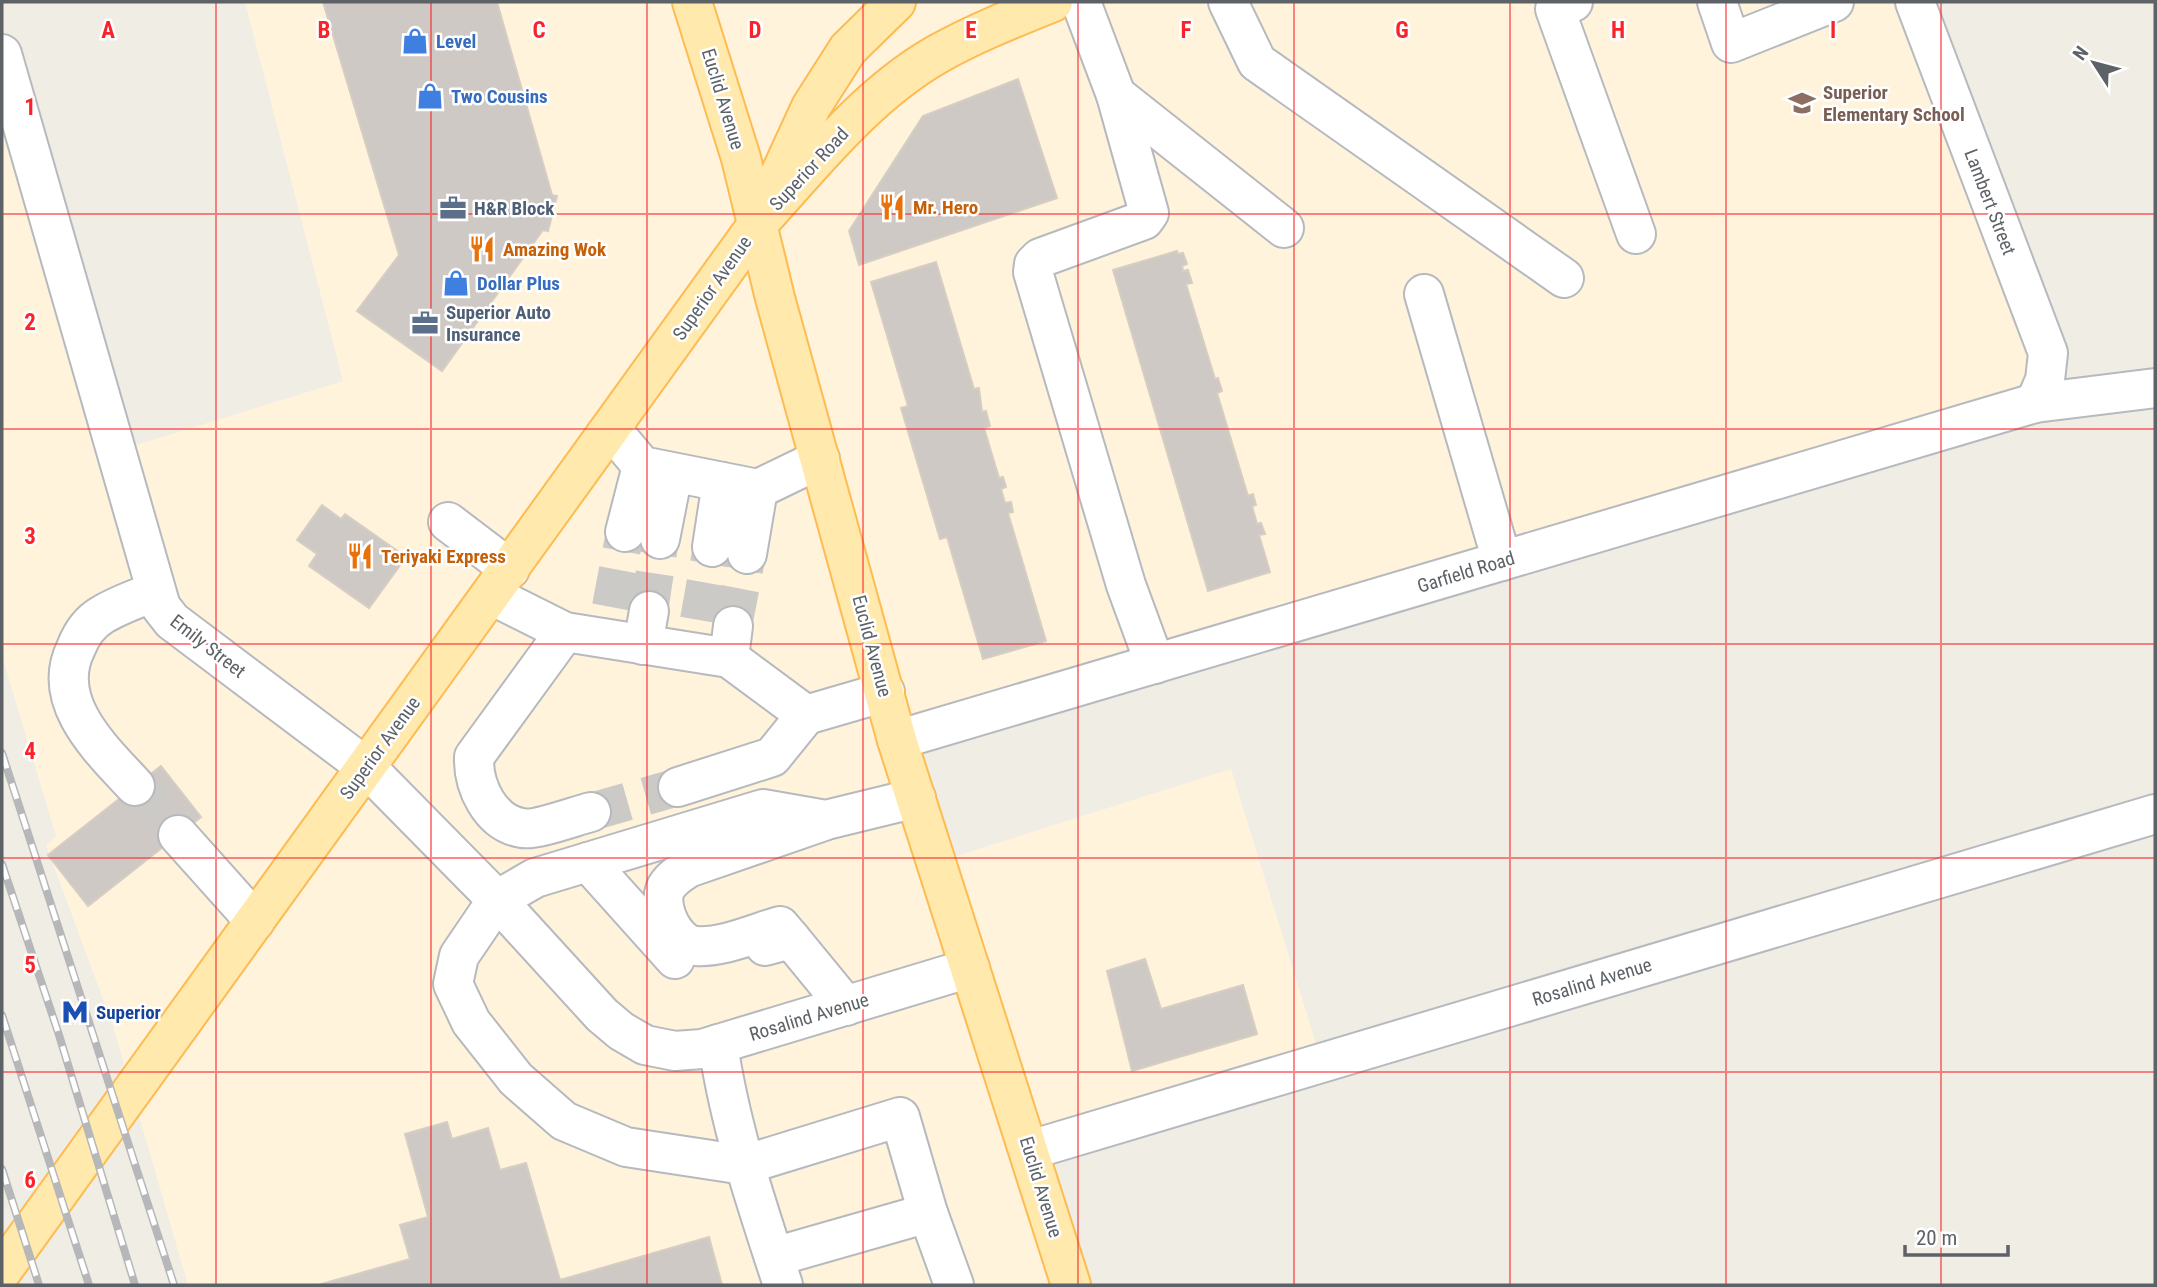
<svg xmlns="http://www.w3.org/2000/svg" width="2157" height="1287" font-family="'Roboto Condensed',sans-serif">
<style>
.commercial{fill:#fff3dc}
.building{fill:#cec9c4;stroke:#d6cec3;stroke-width:2}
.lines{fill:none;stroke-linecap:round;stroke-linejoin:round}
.minor-tunnel{stroke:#cbcac6;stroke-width:38;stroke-dasharray:38 19;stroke-linecap:butt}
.minor-casing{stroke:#b6b9bd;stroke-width:42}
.major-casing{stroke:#febb51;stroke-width:42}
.minor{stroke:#fff;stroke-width:38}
.major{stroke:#ffe9ac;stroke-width:38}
.rail-casing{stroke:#b6b7b8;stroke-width:8}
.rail{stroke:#fff;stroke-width:5;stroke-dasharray:16;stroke-linecap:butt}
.grid{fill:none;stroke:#f92329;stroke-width:2;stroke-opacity:0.55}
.labels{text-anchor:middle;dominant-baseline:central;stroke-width:5;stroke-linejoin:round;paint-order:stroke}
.shop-label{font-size:19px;font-weight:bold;fill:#366cbe;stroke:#fff;text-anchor:start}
.education-label{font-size:19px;font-weight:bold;fill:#785e54;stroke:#fff;text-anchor:start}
.street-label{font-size:19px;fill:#5d6267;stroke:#fff}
.food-label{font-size:19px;font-weight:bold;fill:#c56008;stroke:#fff;text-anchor:start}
.service-label{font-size:19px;font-weight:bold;fill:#4e5e75;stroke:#fff;text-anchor:start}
.transit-label{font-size:19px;font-weight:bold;fill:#164399;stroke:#fff;text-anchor:start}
.grid-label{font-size:23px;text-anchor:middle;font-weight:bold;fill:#f92329;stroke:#fff;stroke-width:5;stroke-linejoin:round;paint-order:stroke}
</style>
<rect width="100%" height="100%" fill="#f0ede5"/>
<polygon class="commercial" points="245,2 1916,2 2045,380 898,740 937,862 1231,769 1322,1063 1030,1150 1071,1285 188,1285 113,1026 46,845 56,836 2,656 2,54 117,451 343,381"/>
<g class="building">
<polygon points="323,2 497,2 552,195 557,196 548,231 543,230 442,371 357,311 399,255"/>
<polygon points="1018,79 1057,198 859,265 849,231 923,116"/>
<polygon points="1177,251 1178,254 1183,253 1187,264 1182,266 1183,271 1188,270 1192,283 1186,284 1215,379 1218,378 1222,391 1217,393 1248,496 1253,494 1256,505 1252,506 1257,524 1261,523 1265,534 1259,535 1270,572 1208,591 1113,270"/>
<polygon points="936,262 974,389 979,388 982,412 986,411 990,426 984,428 999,478 1003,477 1006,487 1001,489 1005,503 1011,502 1013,512 1008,513 1046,641 983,659 947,537 940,539 901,408 908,406 871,282"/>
<polygon points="322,505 341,519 345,514 406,557 369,608 309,566 317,554 297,540"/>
<polygon points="161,766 201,817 88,906 48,855"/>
<polygon points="1145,959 1161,1009 1243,985 1257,1034 1132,1071 1107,971"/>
<polygon points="447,1122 452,1139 488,1128 500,1170 526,1163 560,1280 709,1237 722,1285 318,1285 410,1259 400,1225 428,1217 405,1134"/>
</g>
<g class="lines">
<g class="minor-tunnel">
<polyline points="611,607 625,532"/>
<polyline points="649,611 660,539"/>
<polyline points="699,620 712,547"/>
<polyline points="733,626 747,554"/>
<polyline points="135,786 178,835"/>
<polyline points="591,812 678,787"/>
</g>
<g class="minor-casing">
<g id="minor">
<polyline points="1081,2 1116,95 1149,213 1144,220 1040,258 1034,264 1033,272 1126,585 1155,664"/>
<polyline points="1228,2 1257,62 1564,278"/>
<polyline points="1573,2 1555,9 1636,234"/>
<polyline points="1717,2 1731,43 1834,2"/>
<polyline points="1915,2 2048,353 2045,380 2035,403"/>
<polyline points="2,54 161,607 172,621 366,767 497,900 602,1015 621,1031 645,1045 675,1051 702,1049 970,968"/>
<polyline points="1116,95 1284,228"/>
<polyline points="1424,294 1502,561"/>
<polyline points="611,429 642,466 758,489 820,459"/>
<polyline points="448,522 510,569"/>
<polyline points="625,532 642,466"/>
<polyline points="660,539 673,473"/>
<polyline points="712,547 722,482"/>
<polyline points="747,554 758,489"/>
<polyline points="491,595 565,632 729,658 806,715 885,692"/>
<path d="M565 632 474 757C473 786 490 823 522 828 535 831 575 816 591 812"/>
<polyline points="643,645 649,611"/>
<polyline points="729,658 733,626"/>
<polyline points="897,740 2035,403 2155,388"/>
<path d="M135 786C102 750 49 702 76 648 81 635 90 622 102 615 118 605 139 598 156 591"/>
<polyline points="678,787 772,757 806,715"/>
<polyline points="916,798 826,820 763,809 535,878 497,900 459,956 453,984 471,1022 516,1079 564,1121 626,1147 744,1165 900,1117 928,1213 954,1285"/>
<polyline points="178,835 255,921"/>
<polyline points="588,862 675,959"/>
<path d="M791 939 780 926C755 933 723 948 696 946 675 944 658 909 665 890 669 880 679 874 688 868L824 821"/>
<polyline points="765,946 791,939 846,1006"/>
<path d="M718 1044C730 1127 757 1206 783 1285"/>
<polyline points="1030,1150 2155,814"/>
<polyline points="774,1257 928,1213"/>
</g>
</g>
<g class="major-casing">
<g id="major">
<polyline points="692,2 741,158 775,298 897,740 1071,1285"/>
<polyline points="771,194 811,107 848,49 896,2"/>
<path d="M2 1271 757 225C811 166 865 96 936 55 973 34 1013 18 1053 2"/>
</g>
</g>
<use href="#minor" class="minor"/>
<use href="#major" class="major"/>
<g class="rail-casing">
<g id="rail">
<polyline points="2,753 174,1285"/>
<polyline points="2,864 59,1035 135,1285"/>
<polyline points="2,1015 89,1285"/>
<polyline points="2,1169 39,1285"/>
</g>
</g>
<use href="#rail" class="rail"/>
</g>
<path class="grid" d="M216 2V1285M431 2V1285M647 2V1285M863 2V1285M1078 2V1285M1294 2V1285M1510 2V1285M1726 2V1285M1941 2V1285M2 214H2155M2 429H2155M2 644H2155M2 858H2155M2 1072H2155"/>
<defs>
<g id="shop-bare" transform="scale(2.1)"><path d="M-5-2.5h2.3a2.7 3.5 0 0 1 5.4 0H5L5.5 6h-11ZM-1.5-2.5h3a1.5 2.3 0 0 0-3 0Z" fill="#3f7fe0" stroke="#fff" stroke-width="2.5" paint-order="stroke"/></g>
<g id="school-bare" transform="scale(2.1)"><path d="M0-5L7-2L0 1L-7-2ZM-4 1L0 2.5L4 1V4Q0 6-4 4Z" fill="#8d6e63" stroke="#fff" stroke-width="2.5" paint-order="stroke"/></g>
<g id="restaurant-bare" transform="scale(2.1)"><path d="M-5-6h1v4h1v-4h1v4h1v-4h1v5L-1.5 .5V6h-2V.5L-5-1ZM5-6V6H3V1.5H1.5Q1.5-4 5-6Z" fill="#e8710a" stroke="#fff" stroke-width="2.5" paint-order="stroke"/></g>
<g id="office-bare" transform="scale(2.1)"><path d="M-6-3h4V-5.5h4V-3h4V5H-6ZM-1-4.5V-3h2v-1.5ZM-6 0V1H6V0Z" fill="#5c6f8a" stroke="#fff" stroke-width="2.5" paint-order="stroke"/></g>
<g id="metro-bare" transform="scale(2.1)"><path d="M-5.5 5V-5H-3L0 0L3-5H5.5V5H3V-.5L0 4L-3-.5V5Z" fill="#1a4fb4" stroke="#fff" stroke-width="2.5" paint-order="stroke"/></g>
</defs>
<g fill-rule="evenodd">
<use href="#shop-bare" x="415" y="41"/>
<use href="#shop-bare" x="430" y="96"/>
<use href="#school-bare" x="1802" y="103"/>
<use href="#restaurant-bare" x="892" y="207"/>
<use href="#office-bare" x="453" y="208"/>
<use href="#restaurant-bare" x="482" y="249"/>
<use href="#shop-bare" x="456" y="283"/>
<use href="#office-bare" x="425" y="323"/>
<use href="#restaurant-bare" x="360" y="556"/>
<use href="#metro-bare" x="75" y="1012"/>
</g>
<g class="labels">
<g class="shop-label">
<text x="436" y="41">Level</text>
<text x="451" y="96">Two Cousins</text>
<text x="477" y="283">Dollar Plus</text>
</g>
<g class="education-label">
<text x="1823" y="92">Superior<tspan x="1823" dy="22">Elementary School</tspan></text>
</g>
<g class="street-label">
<text transform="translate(723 99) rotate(73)">Euclid Avenue</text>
<text transform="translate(809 169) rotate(-47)">Superior Road</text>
<text transform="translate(1990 202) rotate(69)">Lambert Street</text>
<text transform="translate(712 288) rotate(-55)">Superior Avenue</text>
<text transform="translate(1466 572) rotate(-17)">Garfield Road</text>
<text transform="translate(208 646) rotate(38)">Emily Street</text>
<text transform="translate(872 646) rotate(75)">Euclid Avenue</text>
<text transform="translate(380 748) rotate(-54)">Superior Avenue</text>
<text transform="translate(1592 982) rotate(-17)">Rosalind Avenue</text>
<text transform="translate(809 1017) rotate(-17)">Rosalind Avenue</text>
<text transform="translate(1041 1187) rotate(73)">Euclid Avenue</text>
</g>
<g class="food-label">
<text x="913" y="207">Mr. Hero</text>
<text x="503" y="249">Amazing Wok</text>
<text x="381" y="556">Teriyaki Express</text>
</g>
<g class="service-label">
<text x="474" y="208">H&amp;R Block</text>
<text x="446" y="312">Superior Auto<tspan x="446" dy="22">Insurance</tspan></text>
</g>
<g class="transit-label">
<text x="96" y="1012">Superior</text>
</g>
</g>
<g class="grid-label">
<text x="108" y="38">A</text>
<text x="324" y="38">B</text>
<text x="539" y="38">C</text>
<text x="755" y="38">D</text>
<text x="971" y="38">E</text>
<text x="1186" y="38">F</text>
<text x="1402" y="38">G</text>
<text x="1618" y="38">H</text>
<text x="1833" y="38">I</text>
<text x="30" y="115">1</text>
<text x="30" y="330">2</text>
<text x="30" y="544">3</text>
<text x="30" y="759">4</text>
<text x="30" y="973">5</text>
<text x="30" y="1188">6</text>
</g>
<rect width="2157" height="1287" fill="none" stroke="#5d6267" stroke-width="7"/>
<g transform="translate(2094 63) rotate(306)" stroke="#ffffff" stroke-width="5" paint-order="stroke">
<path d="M0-5L12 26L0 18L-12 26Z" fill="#5d6267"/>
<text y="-10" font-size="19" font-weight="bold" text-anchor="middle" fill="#5d6267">N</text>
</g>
<path d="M1905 1245v10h103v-10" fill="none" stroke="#5d6267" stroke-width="3.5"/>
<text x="1916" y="1245" font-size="21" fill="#5d6267" stroke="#ffffff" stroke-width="5" paint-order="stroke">20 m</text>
</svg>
